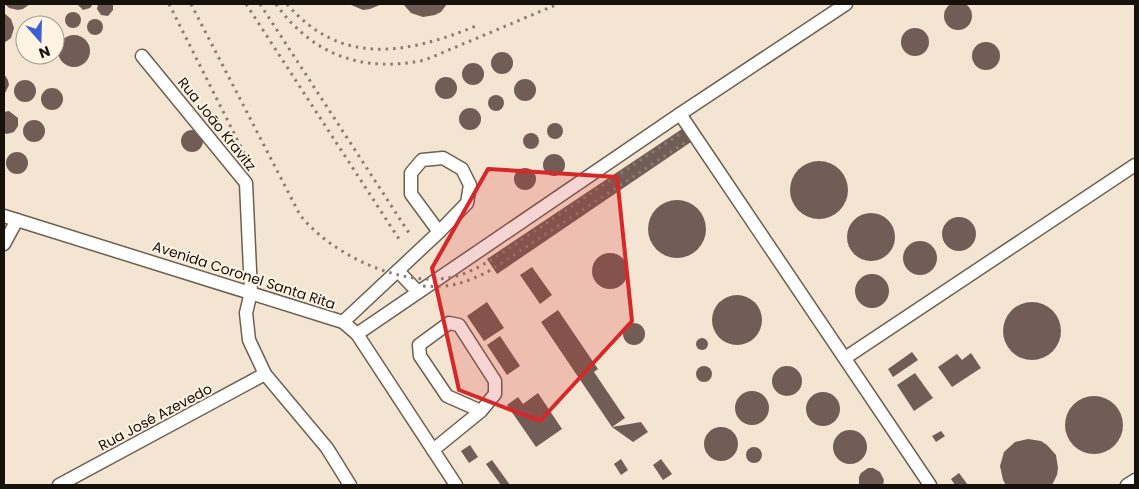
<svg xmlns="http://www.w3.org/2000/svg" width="1139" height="489" font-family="Poppins,sans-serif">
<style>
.building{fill:#725d56}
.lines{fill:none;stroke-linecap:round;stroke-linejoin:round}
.minor-casing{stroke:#6d6051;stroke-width:15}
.minor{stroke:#fff;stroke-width:12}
.rail{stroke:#877d71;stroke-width:3;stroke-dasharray:2.5 5;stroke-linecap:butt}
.marked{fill:#d62828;fill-opacity:0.2;stroke:#d62828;stroke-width:4;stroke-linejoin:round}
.labels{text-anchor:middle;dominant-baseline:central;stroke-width:4;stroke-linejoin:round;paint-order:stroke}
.street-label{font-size:14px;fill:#16110b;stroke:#fff3e4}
</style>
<rect width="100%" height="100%" fill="#f4e5d3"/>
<g class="building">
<circle cx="958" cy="16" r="14"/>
<polygon points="5,4 30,4 23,9 18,10 9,8"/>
<polygon points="77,4 93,4 90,8 83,10"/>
<polygon points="98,4 113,4 113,10 108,16 101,15 97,9"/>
<polygon points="349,4 382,4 370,9 363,10"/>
<polygon points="403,4 447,4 441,12 435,15 423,17 411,13"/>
<circle cx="73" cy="20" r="8"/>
<polygon points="4,13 11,19 14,28 11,38 4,43"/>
<circle cx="95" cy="27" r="8"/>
<circle cx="915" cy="42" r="14"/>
<polygon points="25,28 25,51 20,42 21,36"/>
<circle cx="74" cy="51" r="16"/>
<circle cx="986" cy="56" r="14"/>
<circle cx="502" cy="63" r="11"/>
<circle cx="473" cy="74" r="11"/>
<polygon points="4,74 8,80 9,85 4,95"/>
<circle cx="446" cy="88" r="11"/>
<circle cx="525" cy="90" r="11"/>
<circle cx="25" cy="91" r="11"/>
<circle cx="52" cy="99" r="11"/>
<circle cx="496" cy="103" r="8"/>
<circle cx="470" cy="119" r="11"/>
<polygon points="9,111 18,118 18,126 14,132 7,134 4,133 4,112"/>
<circle cx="34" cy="131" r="11"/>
<circle cx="555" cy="131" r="8"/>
<polygon points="682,129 691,142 497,274 487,259"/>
<circle cx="192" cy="141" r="11"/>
<circle cx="531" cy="141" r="8"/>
<circle cx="17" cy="163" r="11"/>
<circle cx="554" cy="165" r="11"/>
<circle cx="819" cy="190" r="29"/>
<circle cx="525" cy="179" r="11"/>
<circle cx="677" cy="229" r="29"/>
<circle cx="871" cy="237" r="24"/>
<circle cx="959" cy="234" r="17"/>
<circle cx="920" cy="258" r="17"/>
<circle cx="610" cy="271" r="18"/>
<polygon points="532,267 552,295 540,304 520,275"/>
<circle cx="872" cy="291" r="17"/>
<circle cx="737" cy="320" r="25"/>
<circle cx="1032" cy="331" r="29"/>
<polygon points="487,302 504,328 484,341 467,316"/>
<polygon points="558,310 598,369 594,372 625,418 612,427 541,322"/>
<circle cx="634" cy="334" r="11"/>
<polygon points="500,336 520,366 507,375 487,345"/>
<circle cx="702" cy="344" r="6"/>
<polygon points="912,352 918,360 893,377 888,369"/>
<polygon points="971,353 981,368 952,387 938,367 957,354 962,360"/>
<circle cx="704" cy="374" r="8"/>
<circle cx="787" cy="381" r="15"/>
<polygon points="915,373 933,398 914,411 897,385"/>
<circle cx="752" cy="408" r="17"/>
<circle cx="823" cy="409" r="17"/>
<polygon points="538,393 562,429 536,447 507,405 518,397 523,404"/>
<circle cx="1094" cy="425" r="29"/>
<polygon points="641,422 648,432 633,442 612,427"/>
<circle cx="721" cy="444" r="17"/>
<circle cx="850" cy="447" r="17"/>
<polygon points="941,431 945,436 936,442 932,436"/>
<polygon points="1028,439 1041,441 1047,445 1056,455 1058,468 1057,475 1052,485 1006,485 1003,480 1000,466 1004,452 1015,442"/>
<polygon points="470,445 478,457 469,463 461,451"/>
<circle cx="754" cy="455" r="8"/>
<polygon points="621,459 628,470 621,475 614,464"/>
<polygon points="661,459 672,474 663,480 653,465"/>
<polygon points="492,460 510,485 501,485 486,464"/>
<polygon points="868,468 873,468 880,472 884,480 883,485 859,485 859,477 861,473"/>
<polygon points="959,473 968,485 955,485 951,479"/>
</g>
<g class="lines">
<g class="minor-casing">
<g id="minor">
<polyline points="142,56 246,183 251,292 246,313 249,340 265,374 327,448 350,485"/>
<polyline points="680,114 930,485"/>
<polyline points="4,216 343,322 357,334 456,485"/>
<polyline points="4,244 17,220"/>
<polyline points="398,271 418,292"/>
<polyline points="343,322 439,232 467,203 470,185 462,169 443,158 422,160 411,173 411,194 439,232"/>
<polyline points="357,334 680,114 846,4"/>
<polyline points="845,358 1135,165"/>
<polyline points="433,450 481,411 495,394 495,381 459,325 449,323 419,345 420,356 447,396 481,411"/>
<polyline points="59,485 265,374"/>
<polyline points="1127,485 1135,480"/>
</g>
</g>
<use href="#minor" class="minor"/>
<g class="rail">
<polyline points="169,4 248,161"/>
<path d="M191 4 300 215C331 254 398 286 448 278 479 273 512 245 538 229 585 197 633 165 680 134"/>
<polyline points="246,4 399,239"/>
<polyline points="260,4 409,233"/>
<path d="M276 4C313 56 364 73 425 60L558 4"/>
<path d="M287 4C341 67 407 54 476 26"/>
<path d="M423 286C452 288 465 283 491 270L686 142"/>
</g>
</g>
<path class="marked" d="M488 169 617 177 632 321 540 421 459 390 432 268Z"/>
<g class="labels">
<g class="street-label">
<text transform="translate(217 124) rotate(51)">Rua João Kravitz</text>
<text transform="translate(244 275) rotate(18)">Avenida Coronel Santa Rita</text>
<text transform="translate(155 417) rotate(-28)">Rua José Azevedo</text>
</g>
</g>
<rect width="1139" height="489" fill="none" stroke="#16110b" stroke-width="10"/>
<g transform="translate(40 40) rotate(160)"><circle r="24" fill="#fff3e4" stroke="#a2998d"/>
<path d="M0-4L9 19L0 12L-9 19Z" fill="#3d60d2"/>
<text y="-8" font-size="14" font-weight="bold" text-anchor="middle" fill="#16110b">N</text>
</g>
</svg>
